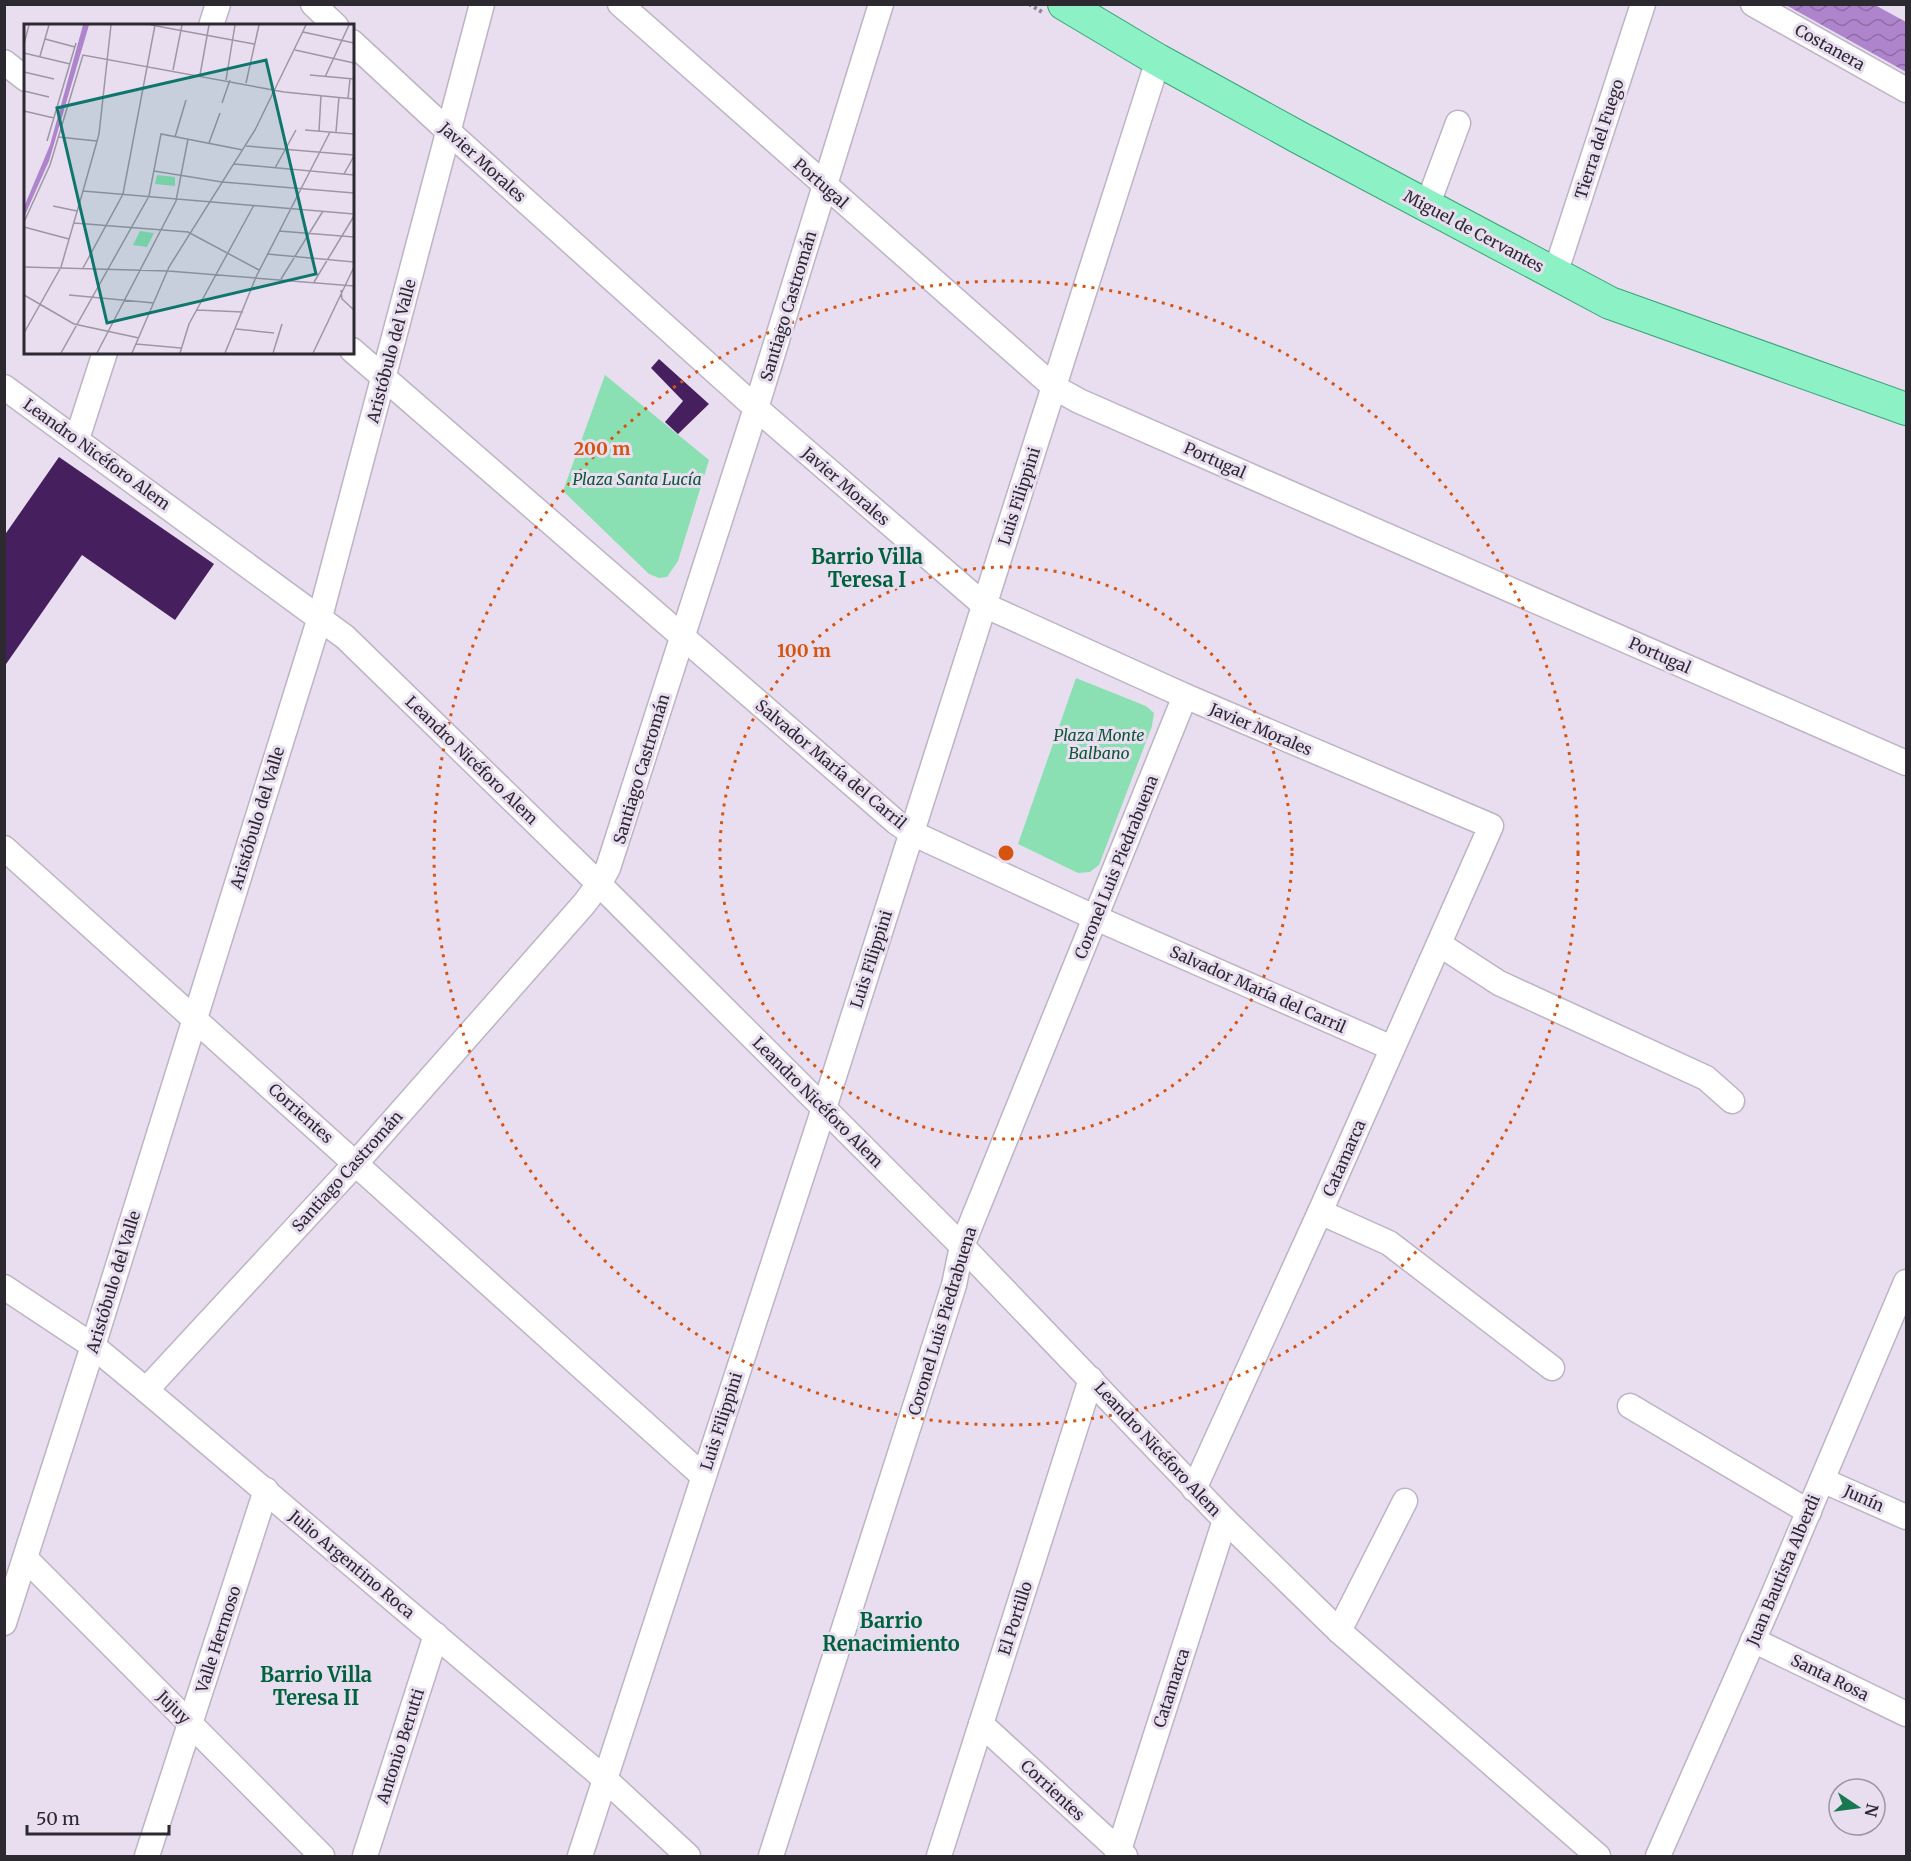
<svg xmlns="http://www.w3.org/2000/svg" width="1911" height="1861" font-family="Merriweather,serif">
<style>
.green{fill:#8be0b3}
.water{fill:url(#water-waves)}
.building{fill:#461f5e}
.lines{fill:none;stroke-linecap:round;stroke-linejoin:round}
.minor-casing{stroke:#bdb3c5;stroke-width:27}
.major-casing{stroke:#39a478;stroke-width:34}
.path{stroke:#8e8793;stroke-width:4;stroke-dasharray:3 3;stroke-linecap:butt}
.minor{stroke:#fff;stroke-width:24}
.major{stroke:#8cf1c5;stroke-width:32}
.ring{fill:none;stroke:#d55410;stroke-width:3;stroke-dasharray:3 6}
.labels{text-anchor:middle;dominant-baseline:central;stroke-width:6;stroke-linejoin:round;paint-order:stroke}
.street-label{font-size:16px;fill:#2d2930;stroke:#e8def0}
.park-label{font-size:16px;font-style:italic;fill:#0d5537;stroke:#e8def0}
.quarter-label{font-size:20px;font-weight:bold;fill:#00613d;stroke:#e8def0}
.inset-road{fill:none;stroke:#9d96a3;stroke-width:1.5}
.view{fill:#0f766e;fill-opacity:0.15;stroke:#0f766e;stroke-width:3}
.inset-edge{fill:none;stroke:#2d2930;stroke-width:3}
.centre{fill:#d55410;stroke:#e8def0;stroke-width:3}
.ring-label{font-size:18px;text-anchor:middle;font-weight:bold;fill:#d55410;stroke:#e8def0;stroke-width:6;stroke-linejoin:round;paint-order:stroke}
</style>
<defs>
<pattern id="water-waves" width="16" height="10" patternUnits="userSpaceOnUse" patternTransform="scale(1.5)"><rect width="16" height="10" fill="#ae84cc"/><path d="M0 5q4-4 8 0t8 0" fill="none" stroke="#8e6ca6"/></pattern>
</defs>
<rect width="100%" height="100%" fill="#e8def0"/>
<g class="green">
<polygon points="605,375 709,460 678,561 667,577 659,578 649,574 563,491"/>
<polygon points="1076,678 1146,706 1154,713 1152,726 1099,865 1090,872 1078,873 1018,844"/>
</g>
<polygon class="water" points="1786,5 1875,5 1906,22 1906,72"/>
<g class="building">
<polygon points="659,359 709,404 678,434 665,422 683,401 651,368"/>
<polygon points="59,457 214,564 175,620 82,555 4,667 4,536"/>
</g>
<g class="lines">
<g class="minor-casing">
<g id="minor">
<polyline points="313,4 336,26"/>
<polyline points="620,4 1054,387 1079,401 1906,763"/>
<polyline points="1753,4 1906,90"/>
<polyline points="211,26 218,4"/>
<polyline points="352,42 449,132 756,408 984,605 1185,696 1491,826 1320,1212 1194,1489"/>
<polyline points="4,62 26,79"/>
<polyline points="1427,206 1458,123"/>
<polyline points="1555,274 1643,4"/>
<polyline points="352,350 896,822 912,833 1096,918 1392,1048"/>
<polyline points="4,387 345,637 599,884 962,1246 1225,1520 1339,1631 1598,1856"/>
<polyline points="77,439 105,352"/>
<polyline points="4,848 703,1476"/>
<polyline points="1439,944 1499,983 1706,1078 1732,1101"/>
<polyline points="1320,1212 1389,1243 1552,1368"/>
<polyline points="4,1287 93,1346 146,1390 605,1779 688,1856"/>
<polyline points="146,1390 356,1163 584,904 599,884 608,868 756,408 881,4"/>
<polyline points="1630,1406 1809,1512"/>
<polyline points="1822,1480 1906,1517"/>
<polyline points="26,1559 322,1856"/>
<polyline points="4,1623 93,1346 320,617 482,4"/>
<polyline points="1339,1631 1405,1501"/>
<polyline points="1753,1640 1906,1714"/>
<polyline points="981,1724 1125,1856"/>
<polyline points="147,1856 266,1490"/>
<polyline points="365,1856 436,1635"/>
<polyline points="580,1856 824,1108 1158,60"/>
<polyline points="771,1856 954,1285 962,1246 1185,696"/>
<polyline points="939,1856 1091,1379"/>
<polyline points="1117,1856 1225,1520"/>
<polyline points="1658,1856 1771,1600 1906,1282"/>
</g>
</g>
<g class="major-casing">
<polyline id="major" points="1064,4 1158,60 1298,137 1610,303 1906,409"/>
</g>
<polyline class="path" points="1029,4 1042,12"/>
<use href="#minor" class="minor"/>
<use href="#major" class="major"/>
</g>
<g class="ring">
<circle cx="1006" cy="853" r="286"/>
<circle cx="1006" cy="853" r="572"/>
</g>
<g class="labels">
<g class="street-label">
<text transform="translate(1830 47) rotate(29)">Costanera</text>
<text transform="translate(1599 139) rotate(-72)">Tierra del Fuego</text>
<text transform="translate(483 162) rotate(42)">Javier Morales</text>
<text transform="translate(821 183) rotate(41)">Portugal</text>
<text transform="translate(1474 231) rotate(28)">Miguel de Cervantes</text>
<text transform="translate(788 306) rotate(-73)">Santiago Castromán</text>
<text transform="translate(391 351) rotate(-75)">Aristóbulo del Valle</text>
<text transform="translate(97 454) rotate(36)">Leandro Nicéforo Alem</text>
<text transform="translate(1215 460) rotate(24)">Portugal</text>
<text transform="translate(846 486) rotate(41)">Javier Morales</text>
<text transform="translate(1019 496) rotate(-72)">Luis Filippini</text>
<text transform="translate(1660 655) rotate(24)">Portugal</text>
<text transform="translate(1261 729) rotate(23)">Javier Morales</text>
<text transform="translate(472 760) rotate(44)">Leandro Nicéforo Alem</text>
<text transform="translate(831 764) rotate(40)">Salvador María del Carril</text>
<text transform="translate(641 769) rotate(-73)">Santiago Castromán</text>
<text transform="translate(257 818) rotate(-73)">Aristóbulo del Valle</text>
<text transform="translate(1116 867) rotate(-68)">Coronel Luis Piedrabuena</text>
<text transform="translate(871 959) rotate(-72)">Luis Filippini</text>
<text transform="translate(1258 989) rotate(24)">Salvador María del Carril</text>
<text transform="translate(818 1102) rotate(45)">Leandro Nicéforo Alem</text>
<text transform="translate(301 1113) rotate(42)">Corrientes</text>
<text transform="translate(1344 1158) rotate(-66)">Catamarca</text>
<text transform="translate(347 1171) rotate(-48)">Santiago Castromán</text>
<text transform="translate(113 1282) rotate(-73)">Aristóbulo del Valle</text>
<text transform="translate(942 1321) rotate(-73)">Coronel Luis Piedrabuena</text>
<text transform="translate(721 1421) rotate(-72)">Luis Filippini</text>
<text transform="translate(1158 1449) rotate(47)">Leandro Nicéforo Alem</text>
<text transform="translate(1864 1498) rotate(24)">Junín</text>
<text transform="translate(352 1564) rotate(40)">Julio Argentino Roca</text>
<text transform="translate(1783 1570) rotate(-67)">Juan Bautista Alberdi</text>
<text transform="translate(1015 1618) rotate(-72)">El Portillo</text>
<text transform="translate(218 1639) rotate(-72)">Valle Hermoso</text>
<text transform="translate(1830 1677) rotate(26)">Santa Rosa</text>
<text transform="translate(1171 1688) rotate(-72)">Catamarca</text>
<text transform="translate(174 1707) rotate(45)">Jujuy</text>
<text transform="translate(400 1746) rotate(-72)">Antonio Berutti</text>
<text transform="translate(1053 1790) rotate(43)">Corrientes</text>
</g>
<g class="park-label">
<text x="637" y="479">Plaza Santa Lucía</text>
<text x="1099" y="735">Plaza Monte<tspan x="1099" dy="18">Balbano</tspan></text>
</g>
<g class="quarter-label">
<text x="867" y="556">Barrio Villa<tspan x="867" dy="23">Teresa I</tspan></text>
<text x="891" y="1620">Barrio<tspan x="891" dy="23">Renacimiento</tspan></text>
<text x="316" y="1674">Barrio Villa<tspan x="316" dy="23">Teresa II</tspan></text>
</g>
</g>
<g transform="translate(24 24)">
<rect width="330" height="330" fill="#e8def0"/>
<path d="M133 151 151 153V162L131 160ZM116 207 130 209 123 223 109 221Z" fill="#8be0b3"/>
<path d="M59 1H65L25 137 0 193V183L26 121Z" fill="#ae84cc"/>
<path class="inset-road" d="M127 1 230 20M279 8 330 19M21 15 51 23M0 20 5 1M271 26 330 39M0 29 46 40M16 32 25 1M149 46 158 1M0 48 30 55M176 51 185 1M286 51 330 55M301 53 325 1M202 56 211 1M222 59 235 1M0 67 25 73M324 74 326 55M198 79 206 56M0 87 30 94M281 106 330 110M295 107 297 71M312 108 315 73M34 113 73 117M151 113 162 76M23 117 52 19M185 119 196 89M222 122 330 131M210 140 330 151M251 144 272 106M130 147 198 158 330 169M320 150 330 132M59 167 330 190M29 182 53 187M0 198 26 141 59 31 260 68 330 75M50 199 164 208 235 246M0 203 45 215M255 207 330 213M243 230 330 238M0 243 144 247 330 262M59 244 99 170 131 1M257 255 299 187M290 258 330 192M317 266 318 275 330 286M0 271 50 300 115 314M45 271 130 279M173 286 219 288M212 305 250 309M0 309 37 243 59 167 75 110 87 1M112 320 157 324M37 329 125 172 137 110 219 126M73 329 152 177 164 115M108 329 145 243 231 106 282 1M156 329 165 300 230 181M201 329 232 253 306 108M249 329 258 300M289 329 330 243"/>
<path class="view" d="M242 36 292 250 83 299 33 84Z"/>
<rect width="330" height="330" class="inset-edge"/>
</g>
<circle cx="1006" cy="853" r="9" class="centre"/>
<g class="ring-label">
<text x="602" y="455">200 m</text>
<text x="804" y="657">100 m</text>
</g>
<rect width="1911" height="1861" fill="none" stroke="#2d2930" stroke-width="12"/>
<g transform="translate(1857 1807) rotate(103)"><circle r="28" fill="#e8def0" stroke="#9d96a3" stroke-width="1.5"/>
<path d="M0-4.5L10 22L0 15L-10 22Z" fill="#187950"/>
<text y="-9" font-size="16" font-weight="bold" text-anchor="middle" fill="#2d2930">N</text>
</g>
<path d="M27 1825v9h142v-9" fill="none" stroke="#2d2930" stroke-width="3"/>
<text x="36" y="1825" font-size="18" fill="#2d2930" stroke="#e8def0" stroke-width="4.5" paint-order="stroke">50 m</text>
</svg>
